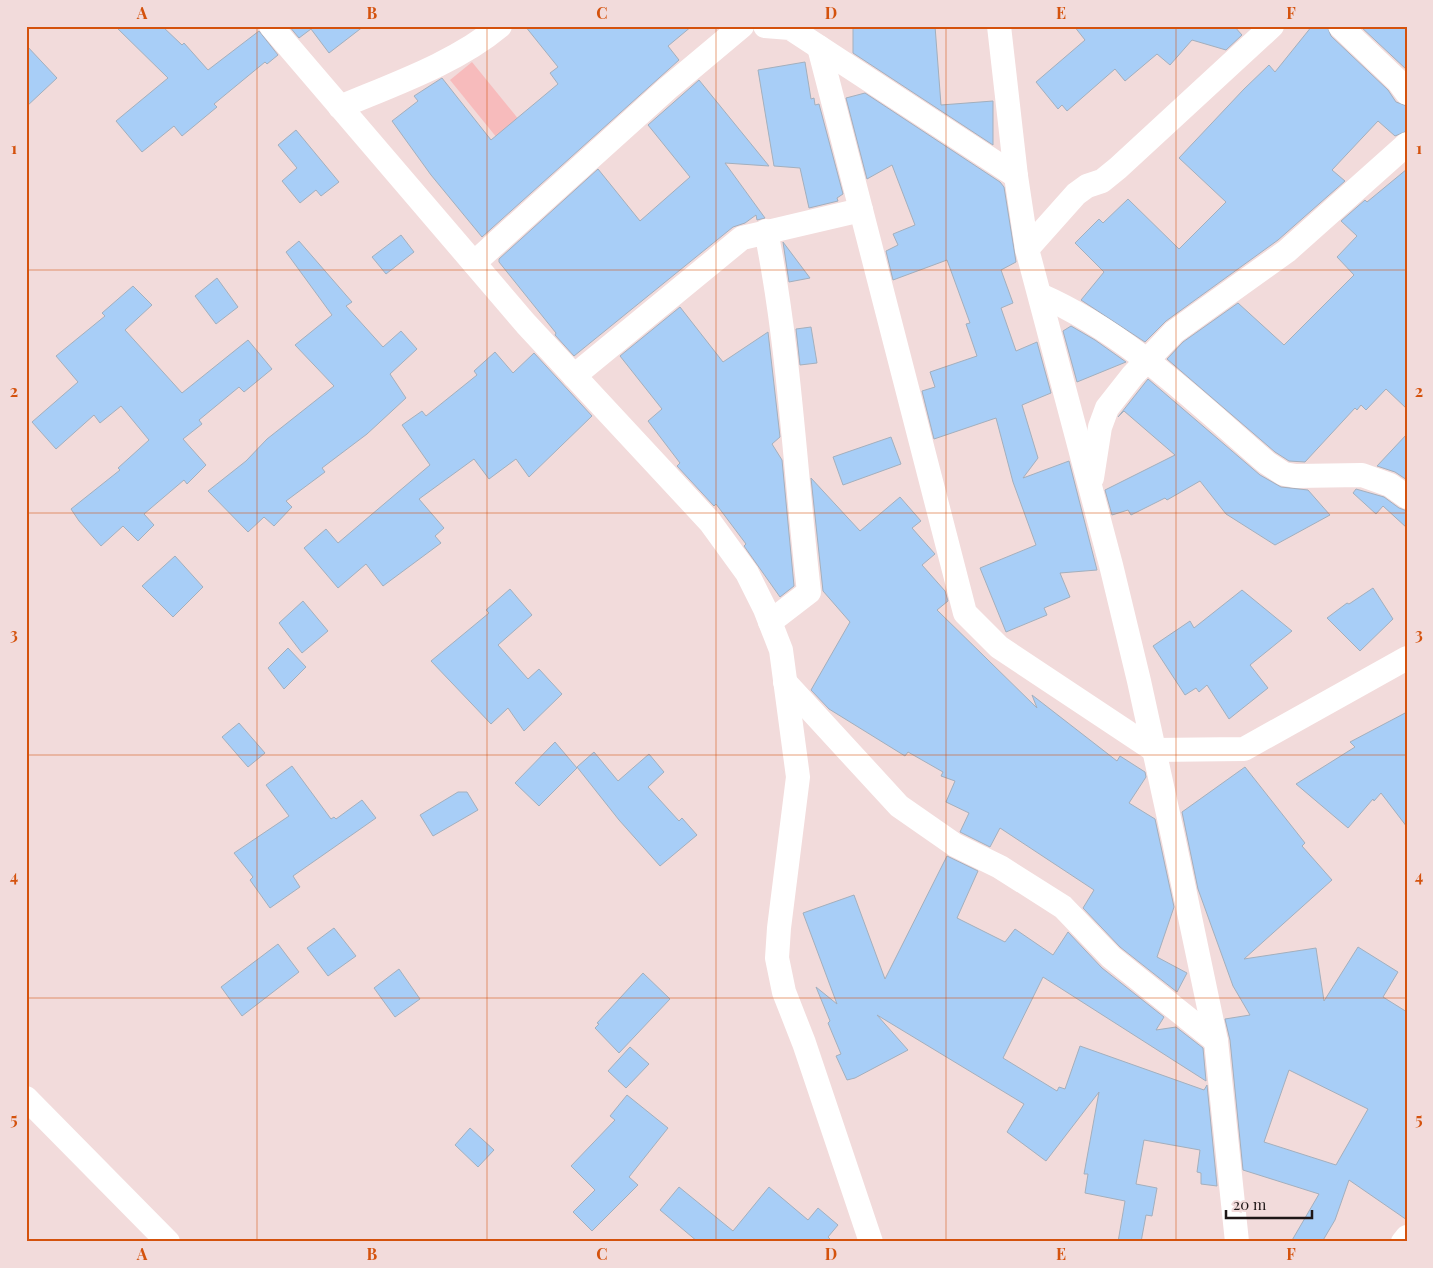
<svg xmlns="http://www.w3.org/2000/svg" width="1433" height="1268" font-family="'Playfair Display',serif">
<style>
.green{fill:#f7bbbc}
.building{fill:#a8cef7;stroke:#a3afbd;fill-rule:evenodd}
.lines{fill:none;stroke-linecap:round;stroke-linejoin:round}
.street{stroke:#fff;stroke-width:24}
.grid{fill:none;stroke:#d4520d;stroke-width:1;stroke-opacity:0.55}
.neatline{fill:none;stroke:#d4520d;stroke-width:2}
.grid-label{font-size:16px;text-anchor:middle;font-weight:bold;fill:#d4520d}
</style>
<rect width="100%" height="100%" fill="#f2dbdb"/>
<polygon class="green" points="472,62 554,163 532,181 450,80"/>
<g class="building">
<polygon points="115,26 162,26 182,45 184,43 208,70 259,31 278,55 267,64 265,62 214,104 217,107 182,136 174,126 142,152 116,121 168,78"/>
<polygon points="289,26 364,26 329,53 311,29 299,38"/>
<polygon points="525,26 692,26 668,46 679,60 482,237 431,175 392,121 418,101 414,96 442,78 491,140 558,84 550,73 558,67"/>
<polygon points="853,26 935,26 941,105 993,101 993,145 853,53"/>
<polygon points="1074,26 1234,26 1242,35 1226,50 1192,40 1170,65 1157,54 1125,81 1115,69 1067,111 1062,105 1058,109 1036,82 1085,40"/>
<polygon points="1312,26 1327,26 1331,36 1388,90 1396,102 1407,106 1407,131 1395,136 1378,121 1332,170 1345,181 1278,240 1166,321 1145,342 1081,300 1104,272 1075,243 1099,219 1103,223 1128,199 1179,249 1226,202 1179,158 1244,89 1269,65 1275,72"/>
<polygon points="1360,26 1407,26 1407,70"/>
<polygon points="26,45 57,78 26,107"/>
<polygon points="805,62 811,99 814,98 815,105 819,104 843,194 837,198 838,201 809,208 800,168 774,166 758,70"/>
<polygon points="699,80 769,166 725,163 765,218 757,220 756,215 745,223 733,227 574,356 555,335 556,333 499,262 499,259 598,169 640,221 690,177 648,125"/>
<polygon points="865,93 1000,182 1004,187 1016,262 1001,270 1013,303 1001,308 1016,351 1037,342 1051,393 1022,405 1038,458 1023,478 1069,461 1097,570 1060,573 1070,597 1044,608 1047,615 1006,632 980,568 1036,545 1013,482 996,418 934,439 922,391 935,387 930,372 977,356 966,324 970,323 947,260 893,280 886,251 898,245 893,234 915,225 892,165 867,179 846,98"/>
<polygon points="296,130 339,182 321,196 316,190 300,203 282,181 297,168 278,145"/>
<polygon points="1407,169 1407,409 1386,389 1366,410 1361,405 1357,410 1355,408 1305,462 1289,461 1275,452 1167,359 1183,342 1238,303 1284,345 1354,275 1337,257 1357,236 1341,221 1365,200 1367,202"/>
<polygon points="401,235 414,252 386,274 372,257"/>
<polygon points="299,241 352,302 346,306 383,347 401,331 417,349 390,374 406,398 367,434 322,468 325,472 286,501 292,507 274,526 264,517 248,532 208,491 246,461 267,439 334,386 295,345 332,315 286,252"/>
<polygon points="783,242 810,278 789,282"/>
<polygon points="217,278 238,307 216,324 195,296"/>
<polygon points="133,286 152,305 125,330 182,393 248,340 272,369 244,392 239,387 199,420 202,424 183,439 206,465 187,484 184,480 144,514 154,525 138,541 123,526 101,546 79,521 71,509 120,470 118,468 149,440 121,406 100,423 94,415 56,449 32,422 78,382 56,356 105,316 102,313"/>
<polygon points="680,307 723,362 768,332 780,437 772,444 782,460 794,586 780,597 744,546 746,544 716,504 714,506 677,466 680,463 648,421 662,409 620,356"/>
<polygon points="1071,326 1095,340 1126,362 1077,382 1063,331"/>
<polygon points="811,327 817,363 800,365 796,329"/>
<polygon points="495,352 513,373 534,353 592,416 529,477 516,459 489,479 474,459 419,499 444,528 435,536 441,543 383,586 366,564 338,588 304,548 326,529 338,543 430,465 402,425 422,411 426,416 477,375 474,371"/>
<polygon points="1148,379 1260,475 1281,487 1308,490 1330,515 1275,545 1226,514 1200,481 1167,500 1165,498 1131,515 1128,510 1112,515 1105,490 1175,455 1124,411 1118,417"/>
<polygon points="1407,434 1407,480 1395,472 1377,466"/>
<polygon points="891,437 901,464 843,485 833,457"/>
<polygon points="811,478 860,531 900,497 921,521 912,528 935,554 922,565 945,591 948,601 937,610 1037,708 1032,695 1117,761 1120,756 1145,772 1146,777 1129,803 1155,819 1174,907 1157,957 1187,973 1177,992 1120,947 1083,908 1094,890 1000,828 990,847 960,832 969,813 946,802 955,781 941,776 943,772 908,752 905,756 829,709 811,690 850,622 823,591"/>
<polygon points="1356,489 1384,497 1399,508 1407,511 1407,528 1383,506 1376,514 1353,493"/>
<polygon points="175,556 203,587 173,617 142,586"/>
<polygon points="1373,588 1393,619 1360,651 1327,618 1347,603 1349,604"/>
<polygon points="510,589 532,615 498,645 528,679 539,669 562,694 524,731 508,708 491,724 431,661 489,613 486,610"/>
<polygon points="1242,590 1292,631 1250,665 1268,688 1229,719 1207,685 1199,692 1196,688 1185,695 1153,646 1190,621 1194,628"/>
<polygon points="303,601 328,631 302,653 279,623"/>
<polygon points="288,648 306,667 284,689 268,668"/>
<polygon points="1407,712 1407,827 1381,793 1374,801 1373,799 1348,828 1296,784 1355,747 1350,742"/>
<polygon points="239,723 265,753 248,767 222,737"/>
<polygon points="555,742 577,768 539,806 515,783"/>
<polygon points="594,752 618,781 649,754 664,772 648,787 679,821 682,818 697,835 660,866 619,820 577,767"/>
<polygon points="292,766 331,819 334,817 336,819 362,800 376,818 293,876 300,887 270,908 250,880 253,877 234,853 289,816 266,785"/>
<path d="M1245 767 1305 843 1302 846 1332 880 1244 959 1316 948 1324 1001 1358 947 1398 972 1383 997 1407 1012V1220L1349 1180 1335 1220 1322 1242H1291L1319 1194 1243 1170 1230 1040 1225 1019 1250 1015 1233 986 1198 889 1182 812ZM1289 1070 1368 1109 1336 1165 1264 1142Z"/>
<polygon points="458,792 467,792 478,810 433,836 420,815"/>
<polygon points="947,856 978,871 957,918 1005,942 1015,929 1053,955 1068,932 1102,968 1164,1017 1156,1030 1176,1027 1203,1048 1206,1081 1043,977 1003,1058 1057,1091 1059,1087 1065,1089 1080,1046 1204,1090 1207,1085 1217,1186 1201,1184 1201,1173 1197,1172 1200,1150 1144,1140 1136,1184 1157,1188 1152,1216 1146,1215 1141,1242 1118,1242 1125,1201 1085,1193 1088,1174 1084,1174 1099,1092 1046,1161 1007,1132 1024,1104 877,1015 908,1050 855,1078 847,1080 836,1056 841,1054 828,1023 830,1021 816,987 837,1004 803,913 854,895 885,979"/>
<polygon points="334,928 356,956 328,976 307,948"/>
<polygon points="278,944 299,972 242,1016 221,987"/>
<polygon points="399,969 420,999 395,1017 374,988"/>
<polygon points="643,973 670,999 619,1053 595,1028 599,1024 597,1023"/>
<polygon points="630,1047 649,1064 626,1088 608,1071"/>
<polygon points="627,1095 668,1128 629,1177 638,1185 592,1231 573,1212 595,1190 571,1166 615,1120 610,1116"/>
<polygon points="470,1128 494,1150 478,1167 455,1145"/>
<polygon points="679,1187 733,1231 769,1187 808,1220 818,1208 838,1225 828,1237 833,1242 698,1242 660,1210"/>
</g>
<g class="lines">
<g class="street">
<polyline points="271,26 526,324 710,522 747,573 765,609 781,650 798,777 779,928 777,958 784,992 804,1043 871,1242"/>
<polyline points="765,26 790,28 1016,176"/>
<polyline points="999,26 1016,176 1027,249 1111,565 1139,681 1174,841 1216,1041 1237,1242"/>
<polyline points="1340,26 1398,81 1407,93"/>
<polyline points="819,47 965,613 999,647 1154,750 1244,749 1407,658"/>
<path d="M340 107C392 85 456 63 500 26"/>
<path d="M766 231C790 350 795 472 809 592L770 622"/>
<polyline points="1027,249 1076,194 1087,186 1102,181 1118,168 1272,26"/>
<polyline points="474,263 668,88 742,26"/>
<path d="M1040 295C1127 333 1196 402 1267 463L1284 474 1296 476 1362 475 1390 485 1407 497"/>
<polyline points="574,376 742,238 861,210"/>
<polyline points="1092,478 1100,427 1107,408 1133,375 1174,332 1287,251 1407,144"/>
<polyline points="785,682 899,806 955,845 1000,867 1063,907 1111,957 1216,1041"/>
<polyline points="26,1098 168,1242"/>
<polyline points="1403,1242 1407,1237"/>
</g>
</g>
<path class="grid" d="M257 26V1242M487 26V1242M716 26V1242M946 26V1242M1176 26V1242M26 270H1407M26 513H1407M26 755H1407M26 998H1407"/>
<rect width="1433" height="1268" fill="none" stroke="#f2dbdb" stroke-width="55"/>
<path d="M1226 1210v8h86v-8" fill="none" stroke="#1e1616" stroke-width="2.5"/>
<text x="1233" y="1210" font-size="15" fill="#1e1616" stroke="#f2dbdb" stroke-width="4" paint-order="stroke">20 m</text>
<rect x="28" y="28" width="1378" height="1212" class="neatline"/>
<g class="grid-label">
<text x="142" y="19">A</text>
<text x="372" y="19">B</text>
<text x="602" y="19">C</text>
<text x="831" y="19">D</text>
<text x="1061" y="19">E</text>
<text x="1291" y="19">F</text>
<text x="14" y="154">1</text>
<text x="1419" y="154">1</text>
<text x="14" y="397">2</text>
<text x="1419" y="397">2</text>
<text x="14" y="640">3</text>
<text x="1419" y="640">3</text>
<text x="14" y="882">4</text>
<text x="1419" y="882">4</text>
<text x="14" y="1125">5</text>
<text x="1419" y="1125">5</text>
<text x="142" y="1260">A</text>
<text x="372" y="1260">B</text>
<text x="602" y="1260">C</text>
<text x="831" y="1260">D</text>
<text x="1061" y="1260">E</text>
<text x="1291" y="1260">F</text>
</g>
</svg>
